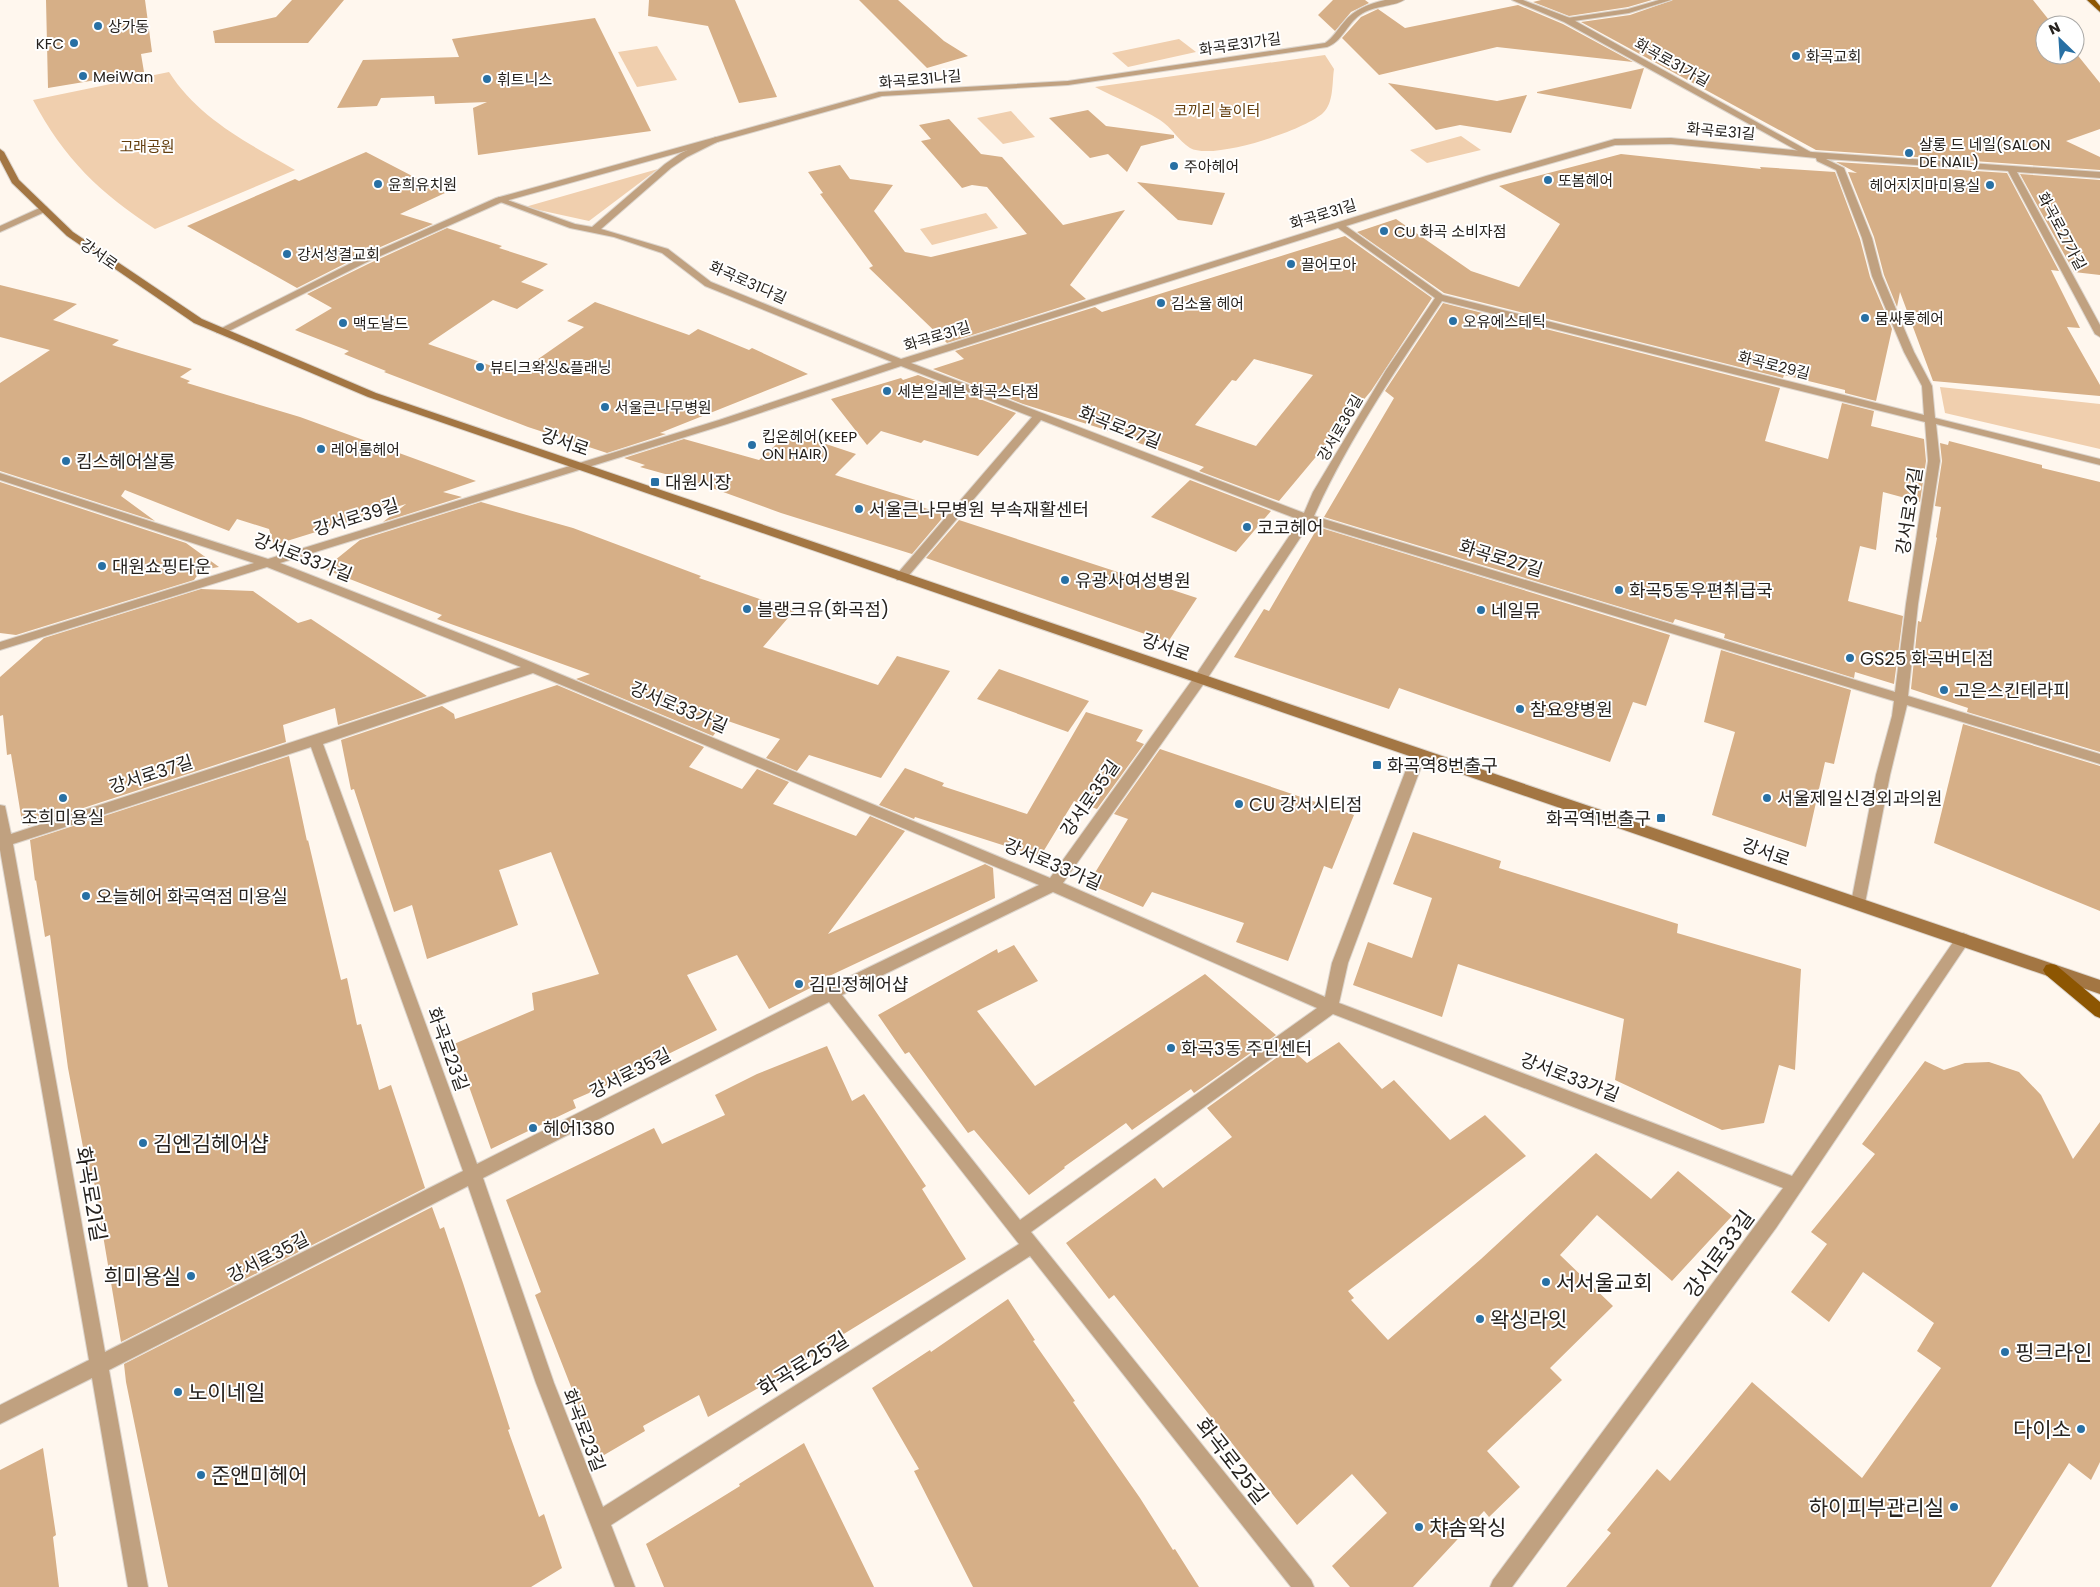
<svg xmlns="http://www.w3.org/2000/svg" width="2100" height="1587" font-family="Poppins,'Noto Sans KR',sans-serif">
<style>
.green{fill:#f0cfae}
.building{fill:#d6af87;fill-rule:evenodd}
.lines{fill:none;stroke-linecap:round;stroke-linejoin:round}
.minor-casing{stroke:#dcd5cd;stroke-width:2}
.tertiary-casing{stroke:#dcd5cd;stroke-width:2}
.secondary-casing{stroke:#dcd5cd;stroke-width:2}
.primary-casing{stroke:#dcd5cd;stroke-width:2}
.minor{fill:#c0a180;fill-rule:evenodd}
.tertiary{fill:#c0a180;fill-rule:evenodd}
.secondary{fill:#a37643;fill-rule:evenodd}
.primary{fill:#8d5602;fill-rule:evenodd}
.poi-dot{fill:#2870a4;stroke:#fff;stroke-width:2}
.labels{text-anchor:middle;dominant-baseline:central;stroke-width:4;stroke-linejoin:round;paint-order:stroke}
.far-poi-label{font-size:15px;fill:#26221e;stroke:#fff;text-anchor:start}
.far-street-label{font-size:15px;fill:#26221e;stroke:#fff}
.far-park-label{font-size:15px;fill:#633d0c;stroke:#fff}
.street-label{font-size:18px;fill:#26221e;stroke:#fff}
.poi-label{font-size:18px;fill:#26221e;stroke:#fff;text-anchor:start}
.near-poi-label{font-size:21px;fill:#26221e;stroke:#fff;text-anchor:start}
.near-street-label{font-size:21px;fill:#26221e;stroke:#fff}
</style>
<rect width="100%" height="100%" fill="#fff7ee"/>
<g class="green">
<polygon points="1179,39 1196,52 1128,67 1112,53"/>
<polygon points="657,46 677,80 637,87 618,52"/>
<path d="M1325 55 1334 69C1332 82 1334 103 1323 113 1305 130 1213 161 1190 148 1179 141 1171 127 1160 120 1139 107 1116 98 1095 87Z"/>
<path d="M169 72C198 118 249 144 295 170L155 229C100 193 64 159 33 100Z"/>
<polygon points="1011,111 1035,137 1003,144 977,118"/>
<polygon points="1461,136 1481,150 1427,163 1410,150"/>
<polygon points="658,169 589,221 525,207"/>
<polygon points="986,213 998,228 932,245 920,229"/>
<polygon points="1940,387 2100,404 2100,449 1945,413"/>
</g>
<g class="building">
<polygon points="46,0 145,0 152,52 141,54 144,72 48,88"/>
<polygon points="292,0 344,0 308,43 215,43 213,31 276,17"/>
<polygon points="649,0 735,0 777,97 739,103 708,26 648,16"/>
<polygon points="859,0 898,0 944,41 968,56 927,68"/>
<polygon points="1333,0 1365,0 1369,3 1351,12 1335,31 1318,15"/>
<polygon points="1541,0 1652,0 1628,7 1569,16 1533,2"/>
<polygon points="1673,0 2033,0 2053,25 2045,25 2045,55 2075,55 2075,52 2100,83 2100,129 2066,141 2100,157 2100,170 1816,150 1581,22 1630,15"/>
<polygon points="1518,5 1563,24 1633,62 1497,47 1379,75 1342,38 1361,17 1378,9 1405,28"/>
<polygon points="595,18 651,131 478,155 473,108 487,102 435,104 434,96 381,98 377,106 337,108 363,60 459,57 452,39"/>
<polygon points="1644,68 1631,109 1537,93 1537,92"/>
<polygon points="1388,83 1497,101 1527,95 1511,133 1460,125 1436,130"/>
<polygon points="1088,110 1106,126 1174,135 1174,138 1141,146 1127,172 1108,154 1090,158 1049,118"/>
<polygon points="949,119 981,154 1002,157 1063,225 1125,210 1070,285 1086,299 947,343 869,268 873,266 820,194 823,193 808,172 840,165 850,179 893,185 874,211 905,252 931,257 1027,234 987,187 972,185 962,188 921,141 931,139 919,125"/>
<polygon points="366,152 445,193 400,214 433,224 360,256 297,288 187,226 295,179 299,181"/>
<polygon points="1621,154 1761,169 1760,167 1835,172 1860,239 1870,277 1892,329 1876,401 1845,393 1845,390 1784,375 1783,378 1444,293 1357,232 1396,219 1471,271 1519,287 1560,224 1499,186"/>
<polygon points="1836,162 2007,173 2059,271 2051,270 2080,328 2067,327 2100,385 2100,396 1933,381 1900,292 1897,307 1884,275 1874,237 1848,172 1857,173"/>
<polygon points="2020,174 2100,180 2100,275 2074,272"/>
<polygon points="1137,182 1225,193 1212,225 1178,220"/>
<polygon points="447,228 502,246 499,248 548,264 521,282 544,290 517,309 493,300 428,344 512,373 527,363 531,364 584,327 567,321 595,302 689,335 698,329 749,350 752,348 808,374 660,433 666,434 607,453 528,427 384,372 386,371 344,354 349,351 295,330 332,308 307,294 368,264"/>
<path d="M1345 236 1432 298 1371 391 1279 501 1199 471 1204 467 1136 442 1138 440 1023 404 933 369 964 359 955 351 1095 307 1102 312ZM1254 359 1313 375 1256 446 1195 425 1232 380 1236 381Z"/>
<polygon points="0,285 77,304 53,320 119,340 112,345 192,369 180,377 190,381 187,383 300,417 476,481 443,492 462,497 383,522 406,504 274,545 269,529 237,519 229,531 125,490 121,496 155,521 0,471 0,383 50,350 0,337"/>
<polygon points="1443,303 1780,388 1765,441 1828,459 1842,403 1874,411 1871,426 1924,439 1926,461 1920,502 1883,492 1876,550 1860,546 1848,601 1903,616 1894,684 1855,672 1854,678 1724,638 1725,634 1675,619 1673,623 1324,517 1394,398 1385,391"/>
<polygon points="918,375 1016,413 978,456 924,440 921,443 881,431 867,445 831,399 901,378 903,380"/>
<polygon points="790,432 856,454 835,475 922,502 919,506 945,515 912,554 781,513 701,484 640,467 645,465 624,458 684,439 759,460"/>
<polygon points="1949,441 2042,465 2042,468 2100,482 2100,752 1967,712 1968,708 1911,689 1918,621 1921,622 1937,538 1936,537 1941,507 1935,506 1942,461 1940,443 1948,445"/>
<polygon points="1190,480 1271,511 1236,552 1151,517"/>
<polygon points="0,482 186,543 219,567 201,570 194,580 16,635 0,633"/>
<polygon points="481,502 573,528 701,576 699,578 794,611 763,647 878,685 897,656 950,671 881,778 809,755 797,771 766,758 780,739 725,720 713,736 576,679 590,674 437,619 442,615 324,569 360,540"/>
<polygon points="959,520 1197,598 1168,642 926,558"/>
<polygon points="1318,527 1670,635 1646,706 1633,702 1610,762 1399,688 1389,709 1234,657 1264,609 1269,611"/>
<polygon points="201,589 253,591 298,623 311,619 427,696 338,725 335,708 283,725 286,742 28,826 27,820 22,822 11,754 7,755 3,715 0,716 0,677 44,638"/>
<polygon points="1721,650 1851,690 1834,764 1825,762 1806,847 1712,815 1735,732 1704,722"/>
<polygon points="999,669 1089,701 1068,732 977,699"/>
<polygon points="557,685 704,747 689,767 742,789 757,769 789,782 773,804 856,836 870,816 905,831 828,934 985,864 993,868 995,898 825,978 826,980 769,1009 737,955 687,975 717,1030 650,1063 651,1066 573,1100 576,1108 491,1149 454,1044 534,1010 532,993 599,974 551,852 499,870 518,925 427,959 412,905 394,912 354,789 351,790 341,740 442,706 454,714 455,719"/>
<polygon points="1086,712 1143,730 1136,741 1144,744 1097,809 1074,801 1040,857 915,817 914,819 879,805 905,768 944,783 942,786 1027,814"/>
<polygon points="1963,724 2100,766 2100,911 1934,843"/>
<polygon points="1160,749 1354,815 1332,869 1324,866 1288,961 1236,942 1244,923 1152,892 1143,907 1088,884 1128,819 1114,814"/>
<polygon points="289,756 307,841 308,840 341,980 347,978 357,1025 361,1024 379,1090 391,1085 425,1188 121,1342 94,1182 90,1184 68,1068 50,935 45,937 36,880 35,881 30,840"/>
<polygon points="1413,832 1501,861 1499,868 1678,924 1677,933 1801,969 1795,1070 1779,1065 1764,1123 1722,1130 1615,1080 1624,1019 1458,964 1442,1017 1353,985 1368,942 1412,958 1432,898 1393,884"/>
<polygon points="1014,945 1038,981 977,1011 1035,1086 1205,974 1276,1035 1194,1093 1191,1089 1132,1130 1126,1123 1064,1167 1065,1168 1029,1195 974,1130 968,1133 909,1052 905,1054 878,1015 997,949 998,953"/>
<polygon points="1339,1042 1382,1089 1394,1080 1450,1140 1485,1115 1526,1156 1348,1291 1354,1298 1351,1300 1388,1340 1481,1259 1596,1153 1651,1199 1678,1171 1732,1216 1672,1281 1597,1215 1560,1255 1613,1306 1550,1368 1562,1380 1487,1451 1520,1487 1489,1517 1484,1511 1413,1587 1350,1587 1332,1566 1387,1513 1352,1474 1297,1525 1114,1295 1109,1299 1066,1243 1155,1178 1163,1188 1232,1137 1207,1108 1290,1048 1307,1063"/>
<polygon points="827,1046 852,1101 864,1094 926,1186 922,1189 966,1259 829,1343 831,1346 708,1417 699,1395 643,1426 645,1431 599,1458 535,1295 541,1292 506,1200 654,1128 662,1144 725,1115 715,1095 757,1074"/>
<polygon points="1925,1061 1944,1070 1965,1063 1989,1062 2019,1072 2041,1095 2073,1159 2100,1122 2100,1462 2091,1480 2069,1463 1991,1587 1566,1587 1611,1533 1607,1530 1657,1469 1670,1481 1752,1382 1862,1478 1941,1368 1917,1351 1934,1323 1863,1272 1829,1322 1791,1292 1827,1244 1811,1232 1875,1154 1862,1144"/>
<polygon points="432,1207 440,1229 444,1227 463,1283 510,1429 508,1430 539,1517 544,1514 562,1568 531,1587 168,1587 126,1382 124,1364"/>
<polygon points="1008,1299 1035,1340 1033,1341 1075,1401 1073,1402 1140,1498 1173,1550 1175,1549 1199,1587 973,1587 914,1471 919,1469 872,1388 930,1350 931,1352"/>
<polygon points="804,1443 874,1587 664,1587 646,1544 740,1486 739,1484"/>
<polygon points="43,1448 56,1535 53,1537 59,1587 0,1587 0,1470"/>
</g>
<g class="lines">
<g class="minor-casing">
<g id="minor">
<polygon points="1659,0 1671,0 1629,13 1567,22 1563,20 1567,18 1628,9"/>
<path d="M716 137 723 139 687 157 671 168 601 229 668 249 711 282 901 359 1486 176 1615 139 1671 138 1812 152 2100 172V178L2017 172 2100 325V337L2095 334 2008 171 1826 159 1844 168 1872 238 1882 276 1914 352 1932 386 1935 418 2100 459V465L1936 424 1940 461 1918 604 1908 696 2100 754V764L1907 705 1890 775 1865 903 1863 907 1858 909 1853 907 1851 903 1876 775 1892 716 1894 701 1310 523 1205 682 1063 883 1325 997 1332 963 1412 754 1414 750H1424L1426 754 1348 963 1339 1003 1792 1176 1958 935 1963 933 1968 935 1970 939 1968 943 1776 1228 1512 1587H1490L1493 1580 1783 1188 1333 1014 1031 1232 1311 1580 1314 1587H1291L1030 1256 611 1525 635 1587H615L536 1383 468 1186 109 1370 148 1587H128L92 1378 0 1424V1405L89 1360 0 850V805L5 806 11 834 521 667 267 567 0 650V642L254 563 0 480V473L268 559 719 420 892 362 705 286 662 253 614 237 570 228 495 200 499 197 502 198 575 224 592 227 665 164 681 153ZM1671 144 1816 158 1817 161 1836 170 1862 238 1872 276 1904 352 1922 386 1924 415 1443 295 1346 226 1492 180 1615 145ZM1338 228 1435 298 1386 370 1313 492 1304 513 911 363ZM1442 301 1925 422 1928 461 1906 604 1895 692 1314 516C1347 442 1397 368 1442 301ZM901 366 1032 417 897 574 895 577 897 580H905L1041 420 1300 520 1195 676 1050 878 507 652 280 563 727 424ZM533 673 1039 885 826 988 477 1164 323 744ZM311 747 463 1171 105 1352 13 844ZM1053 892 1317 1008 1020 1220 842 995ZM829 1002 1019 1244 603 1507 554 1383 483 1178Z"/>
<polygon points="44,206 47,207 47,211 0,232 0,226"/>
</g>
</g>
<g class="tertiary-casing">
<g id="tertiary">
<path d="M1385 0H1404C1393 7 1374 5 1360 15 1347 24 1342 42 1327 47L1068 85 882 96 502 202 367 262 225 333H217L216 331 361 258 496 198 879 92 1068 81 1325 43C1333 38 1337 30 1344 22 1354 9 1369 4 1385 0Z"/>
<polygon points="1512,0 1523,0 1570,18 1816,155 1809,157 1564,22"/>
</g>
</g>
<g class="secondary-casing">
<polygon id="secondary" points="0,149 4,152 19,180 73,232 202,319 376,393 2100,980 2100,994 368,397 194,323 67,236 12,183 0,160"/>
</g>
<g class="primary-casing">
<g id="primary">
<polygon points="2087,0 2095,0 2100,6 2100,12"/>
<polygon points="2051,964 2056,965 2100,1002 2100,1018 2095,1016 2046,975 2043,970 2046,965"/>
</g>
</g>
<use href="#minor" class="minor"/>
<use href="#tertiary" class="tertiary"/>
<use href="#secondary" class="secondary"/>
<use href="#primary" class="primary"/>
</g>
<g class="poi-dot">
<circle cx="98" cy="26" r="5"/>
<circle cx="74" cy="43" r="5"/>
<circle cx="1796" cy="56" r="5"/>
<circle cx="83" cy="76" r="5"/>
<circle cx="487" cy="79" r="5"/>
<circle cx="1909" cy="153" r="5"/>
<circle cx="1174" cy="166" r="5"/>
<circle cx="1548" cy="180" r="5"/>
<circle cx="378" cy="184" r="5"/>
<circle cx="1990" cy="185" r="5"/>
<circle cx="1384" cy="231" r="5"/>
<circle cx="287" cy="254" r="5"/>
<circle cx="1291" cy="264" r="5"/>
<circle cx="1161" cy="303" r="5"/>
<circle cx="1865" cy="318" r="5"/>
<circle cx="1453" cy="321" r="5"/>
<circle cx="343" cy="323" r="5"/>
<circle cx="480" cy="367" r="5"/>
<circle cx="887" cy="391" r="5"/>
<circle cx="605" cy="407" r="5"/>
<circle cx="752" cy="445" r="5"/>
<circle cx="321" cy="449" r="5"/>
<circle cx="66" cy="461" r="5"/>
<rect x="650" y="477" width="10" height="10" rx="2.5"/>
<circle cx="859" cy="509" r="5"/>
<circle cx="1247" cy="527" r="5"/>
<circle cx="102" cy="566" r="5"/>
<circle cx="1065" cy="580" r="5"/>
<circle cx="1619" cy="590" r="5"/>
<circle cx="747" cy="609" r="5"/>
<circle cx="1481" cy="610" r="5"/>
<circle cx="1850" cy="658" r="5"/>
<circle cx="1944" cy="690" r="5"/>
<circle cx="1520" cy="709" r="5"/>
<rect x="1372" y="760" width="10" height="10" rx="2.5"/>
<circle cx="63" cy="798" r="5"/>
<circle cx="1767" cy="798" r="5"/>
<circle cx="1239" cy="804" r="5"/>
<rect x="1656" y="813" width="10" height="10" rx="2.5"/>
<circle cx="86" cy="896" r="5"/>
<circle cx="799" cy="984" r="5"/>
<circle cx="1171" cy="1048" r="5"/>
<circle cx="533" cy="1128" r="5"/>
<circle cx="143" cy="1143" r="5"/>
<circle cx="191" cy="1276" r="5"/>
<circle cx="1546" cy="1282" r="5"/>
<circle cx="1480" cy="1319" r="5"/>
<circle cx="2005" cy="1352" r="5"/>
<circle cx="178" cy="1392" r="5"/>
<circle cx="2081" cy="1429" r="5"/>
<circle cx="201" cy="1475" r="5"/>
<circle cx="1954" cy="1507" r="5"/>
<circle cx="1419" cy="1527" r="5"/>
</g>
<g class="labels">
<g class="far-poi-label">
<text x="108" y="26">상가동</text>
<text x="64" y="43" text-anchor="end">KFC</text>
<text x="1806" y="56">화곡교회</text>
<text x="93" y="76">MeiWan</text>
<text x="497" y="79">휘트니스</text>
<text x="1919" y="144">살롱 드 네일(SALON<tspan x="1919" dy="17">DE NAIL)</tspan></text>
<text x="1184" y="166">주아헤어</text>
<text x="1558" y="180">또봄헤어</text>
<text x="388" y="184">윤희유치원</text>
<text x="1980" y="185" text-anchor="end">헤어지지마미용실</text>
<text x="1394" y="231">CU 화곡 소비자점</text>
<text x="297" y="254">강서성결교회</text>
<text x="1301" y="264">끌어모아</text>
<text x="1171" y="303">김소율 헤어</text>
<text x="1875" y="318">뭄싸롱헤어</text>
<text x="1463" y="321">오유에스테틱</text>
<text x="353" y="323">맥도날드</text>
<text x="490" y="367">뷰티크왁싱&amp;플래닝</text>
<text x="897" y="391">세븐일레븐 화곡스타점</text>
<text x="615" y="407">서울큰나무병원</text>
<text x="762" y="436">킵온헤어(KEEP<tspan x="762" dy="17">ON HAIR)</tspan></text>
<text x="331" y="449">레어룸헤어</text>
</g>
<g class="far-street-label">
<text transform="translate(1240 44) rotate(-8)">화곡로31가길</text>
<text transform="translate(1672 62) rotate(29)">화곡로31가길</text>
<text transform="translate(920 79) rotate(-5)">화곡로31나길</text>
<text transform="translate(1721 131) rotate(5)">화곡로31길</text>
<text transform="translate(1323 214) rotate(-17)">화곡로31길</text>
<text transform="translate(2062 231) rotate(62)">화곡로27가길</text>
<text transform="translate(99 254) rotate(35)">강서로</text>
<text transform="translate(748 282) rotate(24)">화곡로31다길</text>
<text transform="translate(937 336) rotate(-17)">화곡로31길</text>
<text transform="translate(1774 365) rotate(14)">화곡로29길</text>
<text transform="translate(1340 428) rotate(-60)">강서로36길</text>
</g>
<g class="far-park-label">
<text x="1217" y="110">코끼리 놀이터</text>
<text x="147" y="146">고래공원</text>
</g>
<g class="street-label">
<text transform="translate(1120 427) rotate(21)">화곡로27길</text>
<text transform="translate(565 442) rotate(19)">강서로</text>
<text transform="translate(1909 511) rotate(-81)">강서로34길</text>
<text transform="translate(356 517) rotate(-17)">강서로39길</text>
<text transform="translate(303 557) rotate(21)">강서로33가길</text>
<text transform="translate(1501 558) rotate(17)">화곡로27길</text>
<text transform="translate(1166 647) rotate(19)">강서로</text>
<text transform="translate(679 707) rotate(23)">강서로33가길</text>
<text transform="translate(151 774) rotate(-18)">강서로37길</text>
<text transform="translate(1090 798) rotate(-55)">강서로35길</text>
<text transform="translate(1766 852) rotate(19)">강서로</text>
<text transform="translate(1053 864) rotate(23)">강서로33가길</text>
<text transform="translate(448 1049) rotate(70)">화곡로23길</text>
<text transform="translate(630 1073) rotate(-27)">강서로35길</text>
<text transform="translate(1570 1077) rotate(21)">강서로33가길</text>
<text transform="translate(268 1257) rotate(-27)">강서로35길</text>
<text transform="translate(584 1430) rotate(69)">화곡로23길</text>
</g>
<g class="poi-label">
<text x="76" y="461">킴스헤어살롱</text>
<text x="665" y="482">대원시장</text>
<text x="869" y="509">서울큰나무병원 부속재활센터</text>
<text x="1257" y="527">코코헤어</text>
<text x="112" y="566">대원쇼핑타운</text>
<text x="1075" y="580">유광사여성병원</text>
<text x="1629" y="590">화곡5동우편취급국</text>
<text x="757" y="609">블랭크유(화곡점)</text>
<text x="1491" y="610">네일뮤</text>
<text x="1860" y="658">GS25 화곡버디점</text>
<text x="1954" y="690">고은스킨테라피</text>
<text x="1530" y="709">참요양병원</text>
<text x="1387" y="765">화곡역8번출구</text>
<text x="1777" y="798">서울제일신경외과의원</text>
<text x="1249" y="804">CU 강서시티점</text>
<text x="63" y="817" text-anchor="middle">조희미용실</text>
<text x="1651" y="818" text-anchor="end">화곡역1번출구</text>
<text x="96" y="896">오늘헤어 화곡역점 미용실</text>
<text x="809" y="984">김민정헤어샵</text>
<text x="1181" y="1048">화곡3동 주민센터</text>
<text x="543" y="1128">헤어1380</text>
</g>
<g class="near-poi-label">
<text x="153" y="1143">김엔김헤어샵</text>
<text x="181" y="1276" text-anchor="end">희미용실</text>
<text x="1556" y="1282">서서울교회</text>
<text x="1490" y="1319">왁싱라잇</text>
<text x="2015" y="1352">핑크라인</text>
<text x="188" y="1392">노이네일</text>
<text x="2071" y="1429" text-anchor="end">다이소</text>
<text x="211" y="1475">준앤미헤어</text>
<text x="1944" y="1507" text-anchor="end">하이피부관리실</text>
<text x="1429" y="1527">챠솜왁싱</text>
</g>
<g class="near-street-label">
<text transform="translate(91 1194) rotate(80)">화곡로21길</text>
<text transform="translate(1719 1254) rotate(-54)">강서로33길</text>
<text transform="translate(803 1364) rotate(-32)">화곡로25길</text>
<text transform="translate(1232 1461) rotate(52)">화곡로25길</text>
</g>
</g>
<g transform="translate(2060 40) rotate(335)"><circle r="24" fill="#ffffff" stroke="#a8a7a5"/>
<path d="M0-4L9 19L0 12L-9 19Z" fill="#2870a4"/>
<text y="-8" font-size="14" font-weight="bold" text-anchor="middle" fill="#26221e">N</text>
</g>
</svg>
